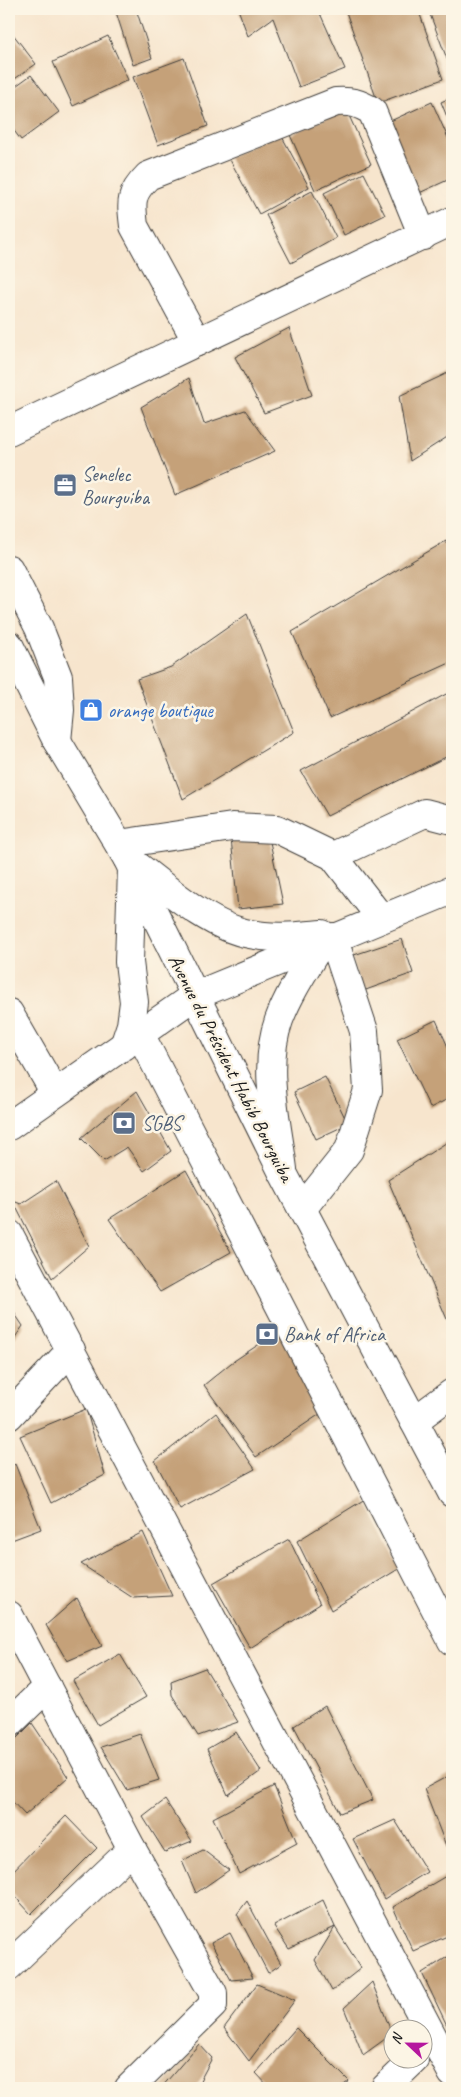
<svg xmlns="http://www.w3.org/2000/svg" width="461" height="2097" font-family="Caveat,sans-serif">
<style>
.building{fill:#c5a179}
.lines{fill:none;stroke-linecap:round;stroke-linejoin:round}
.minor-casing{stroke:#3d3a37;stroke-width:30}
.major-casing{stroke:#3d3a37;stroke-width:30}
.minor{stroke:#fff;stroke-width:28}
.major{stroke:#fff;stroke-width:28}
.labels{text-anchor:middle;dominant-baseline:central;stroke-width:5;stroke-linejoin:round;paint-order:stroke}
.service-label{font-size:20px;fill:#4e5e75;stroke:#fcf5e5;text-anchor:start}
.shop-label{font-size:20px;fill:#366cbe;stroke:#fcf5e5;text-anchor:start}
.street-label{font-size:20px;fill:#1c1c1c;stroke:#fcf5e5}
</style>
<rect width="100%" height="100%" fill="#fcf5e5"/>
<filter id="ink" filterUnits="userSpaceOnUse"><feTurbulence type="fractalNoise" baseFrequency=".02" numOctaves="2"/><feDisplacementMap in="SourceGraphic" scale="10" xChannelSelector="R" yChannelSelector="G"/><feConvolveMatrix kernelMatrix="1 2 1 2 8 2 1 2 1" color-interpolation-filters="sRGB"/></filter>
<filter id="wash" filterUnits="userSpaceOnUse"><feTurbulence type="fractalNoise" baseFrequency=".0096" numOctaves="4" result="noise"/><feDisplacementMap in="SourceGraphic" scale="20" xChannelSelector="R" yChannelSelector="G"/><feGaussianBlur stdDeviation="1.12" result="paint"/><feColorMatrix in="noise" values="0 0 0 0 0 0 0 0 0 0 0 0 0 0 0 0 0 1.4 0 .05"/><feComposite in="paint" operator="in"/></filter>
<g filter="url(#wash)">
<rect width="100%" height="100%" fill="#f7e5cd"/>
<g id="blocks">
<g class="building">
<polygon points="115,9 136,9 152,58 133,65"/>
<polygon points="238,9 318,9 345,69 299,87 273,18 248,36"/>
<polygon points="345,9 418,9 443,79 378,103"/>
<polygon points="428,9 452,9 452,72"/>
<polygon points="9,29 36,64 9,83"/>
<polygon points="108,36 128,80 73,106 53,62"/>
<polygon points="184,58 208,126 158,145 133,77"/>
<polygon points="31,75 59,112 21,140 9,124 9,91"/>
<polygon points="452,97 452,129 441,102"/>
<polygon points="432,102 452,147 452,178 417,194 386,123"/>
<polygon points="346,109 371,164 315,190 290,135"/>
<polygon points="279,131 309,187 259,214 229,158"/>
<polygon points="364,173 385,215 344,235 324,193"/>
<polygon points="312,191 336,238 291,263 266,215"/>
<polygon points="289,328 312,395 264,413 235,357"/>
<polygon points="452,371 452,434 410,461 399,396"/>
<polygon points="189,378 204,424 245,410 275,451 175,495 141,407"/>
<polygon points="446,541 452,555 452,662 330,718 292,632"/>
<polygon points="247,614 294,732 183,799 137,679 171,667"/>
<polygon points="452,691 452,754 327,816 301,771"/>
<polygon points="269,837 283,904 238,909 231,838"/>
<polygon points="402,939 413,973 363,991 351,956"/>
<polygon points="436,1020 452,1056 452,1097 430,1108 397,1039"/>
<polygon points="325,1077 348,1124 316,1139 294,1092"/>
<polygon points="137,1091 171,1151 144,1171 127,1147 104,1161 81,1138"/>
<polygon points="452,1139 452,1331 388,1180"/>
<polygon points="186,1170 231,1252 160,1292 109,1219"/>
<polygon points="56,1181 89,1246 52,1278 13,1201 21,1204"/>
<polygon points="9,1305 23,1326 9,1346"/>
<polygon points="285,1327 326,1410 256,1457 204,1385 231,1363"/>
<polygon points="86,1409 105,1475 51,1503 20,1436"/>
<polygon points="216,1413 255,1469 180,1509 155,1461"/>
<polygon points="15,1464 41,1529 9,1541 9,1469"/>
<polygon points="365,1499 400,1568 331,1610 297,1541"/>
<polygon points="143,1532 172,1596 133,1598 81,1564"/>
<polygon points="289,1539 320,1604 250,1648 213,1583"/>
<polygon points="77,1598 102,1646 67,1661 46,1625"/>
<polygon points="120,1654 146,1697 98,1725 73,1681"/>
<polygon points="205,1668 238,1722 198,1736 172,1695 171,1681"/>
<polygon points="325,1706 373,1800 340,1813 294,1726"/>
<polygon points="32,1723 68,1777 25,1815 9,1798 9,1746"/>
<polygon points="236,1732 261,1771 228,1795 207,1749"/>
<polygon points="140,1734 159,1780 127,1790 101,1747"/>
<polygon points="452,1774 452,1848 448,1851 424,1789"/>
<polygon points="274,1786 297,1843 239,1874 213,1818"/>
<polygon points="165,1800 192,1841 165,1852 143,1817"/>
<polygon points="66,1816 97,1848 31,1914 9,1890 9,1875"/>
<polygon points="395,1820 427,1872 384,1899 353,1839"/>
<polygon points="203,1850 229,1870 196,1893 182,1861"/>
<polygon points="446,1876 452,1888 452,1934 413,1951 393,1907"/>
<polygon points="323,1900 335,1927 289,1949 274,1926"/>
<polygon points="247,1901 281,1964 268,1973 237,1914"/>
<polygon points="335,1927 361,1968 332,1991 315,1960"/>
<polygon points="230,1933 253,1978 231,1980 211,1943"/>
<polygon points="452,1954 452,2036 422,1973"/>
<polygon points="372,1982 392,2034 363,2055 344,2008"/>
<polygon points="257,1984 295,2000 249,2061 224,2028"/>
<polygon points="296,2028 349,2081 340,2088 270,2088 256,2073"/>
<polygon points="199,2044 212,2058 196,2088 161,2088"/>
</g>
</g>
</g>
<g filter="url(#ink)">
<use href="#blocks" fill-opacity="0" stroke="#3d3a37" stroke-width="1"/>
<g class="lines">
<g class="minor-casing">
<g id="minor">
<path d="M197 342 134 226C131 201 130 194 148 176L336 102C351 101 359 103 372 111L423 236"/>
<polyline points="9,431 452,221"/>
<polyline points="9,569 39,628 58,677 60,710 57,741"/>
<polyline points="119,844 232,827 277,829 333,856 381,918"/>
<polyline points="333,856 425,813 452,820"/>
<path d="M127 858C161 883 208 927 250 934 274 939 298 936 322 934"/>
<polyline points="9,1013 55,1093"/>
<polyline points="140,1034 452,1641"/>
<polyline points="124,1046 131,1025 134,1002 129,962 132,869"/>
<polyline points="9,1126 194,996 452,890"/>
<path d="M283 1169C277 1121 262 1067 279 1020 289 993 306 968 321 943"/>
<polyline points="302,1209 349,1150 368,1090 364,1031 333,937"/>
<polyline points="9,1234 452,2073"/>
<polyline points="9,1416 71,1350"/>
<polyline points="414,1421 452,1393"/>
<polyline points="9,1615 132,1849 213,1993 213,2005 129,2088"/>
<polyline points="9,1724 47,1687"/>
<polyline points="9,1966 132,1849"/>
<polyline points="385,2088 414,2060"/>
</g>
</g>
<g class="major-casing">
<polyline id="major" points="9,645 57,741 127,858 284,1175 452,1493"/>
</g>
<use href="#minor" class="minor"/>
<use href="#major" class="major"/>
</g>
</g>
<defs>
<g id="office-square" transform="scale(1.25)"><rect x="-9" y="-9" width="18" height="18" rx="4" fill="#5c6f8a" stroke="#fcf5e5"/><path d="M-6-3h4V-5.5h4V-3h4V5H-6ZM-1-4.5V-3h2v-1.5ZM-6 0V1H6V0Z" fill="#fff"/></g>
<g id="shop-square" transform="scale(1.25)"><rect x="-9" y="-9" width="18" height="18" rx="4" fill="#3f7fe0" stroke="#fcf5e5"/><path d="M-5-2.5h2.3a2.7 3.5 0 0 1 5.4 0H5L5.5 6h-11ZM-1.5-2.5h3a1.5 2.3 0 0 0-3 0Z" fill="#fff"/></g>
<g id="bank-square" transform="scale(1.25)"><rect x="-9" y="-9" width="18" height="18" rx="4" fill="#5c6f8a" stroke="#fcf5e5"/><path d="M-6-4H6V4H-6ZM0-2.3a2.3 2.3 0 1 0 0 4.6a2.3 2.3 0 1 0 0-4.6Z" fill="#fff"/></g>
</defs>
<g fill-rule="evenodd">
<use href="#office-square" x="65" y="485"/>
<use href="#shop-square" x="91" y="710"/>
<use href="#bank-square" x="124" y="1123"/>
<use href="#bank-square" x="267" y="1334"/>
</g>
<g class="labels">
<g class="service-label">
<text x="82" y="474">Senelec<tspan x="82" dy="23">Bourguiba</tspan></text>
<text x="142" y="1123">SGBS</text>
<text x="284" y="1334">Bank of Africa</text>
</g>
<g class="shop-label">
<text x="108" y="710">orange boutique</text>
</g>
<g class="street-label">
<text transform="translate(231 1068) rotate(63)">Avenue du Président Habib Bourguiba</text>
</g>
</g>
<rect width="461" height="2097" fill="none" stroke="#fcf5e5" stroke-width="30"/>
<g transform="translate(408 2044) rotate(292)"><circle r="24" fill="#fcf5e5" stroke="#a29e95"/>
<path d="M0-4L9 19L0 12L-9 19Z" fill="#b5179e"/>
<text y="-8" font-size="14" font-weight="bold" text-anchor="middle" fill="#1c1c1c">N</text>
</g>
</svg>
